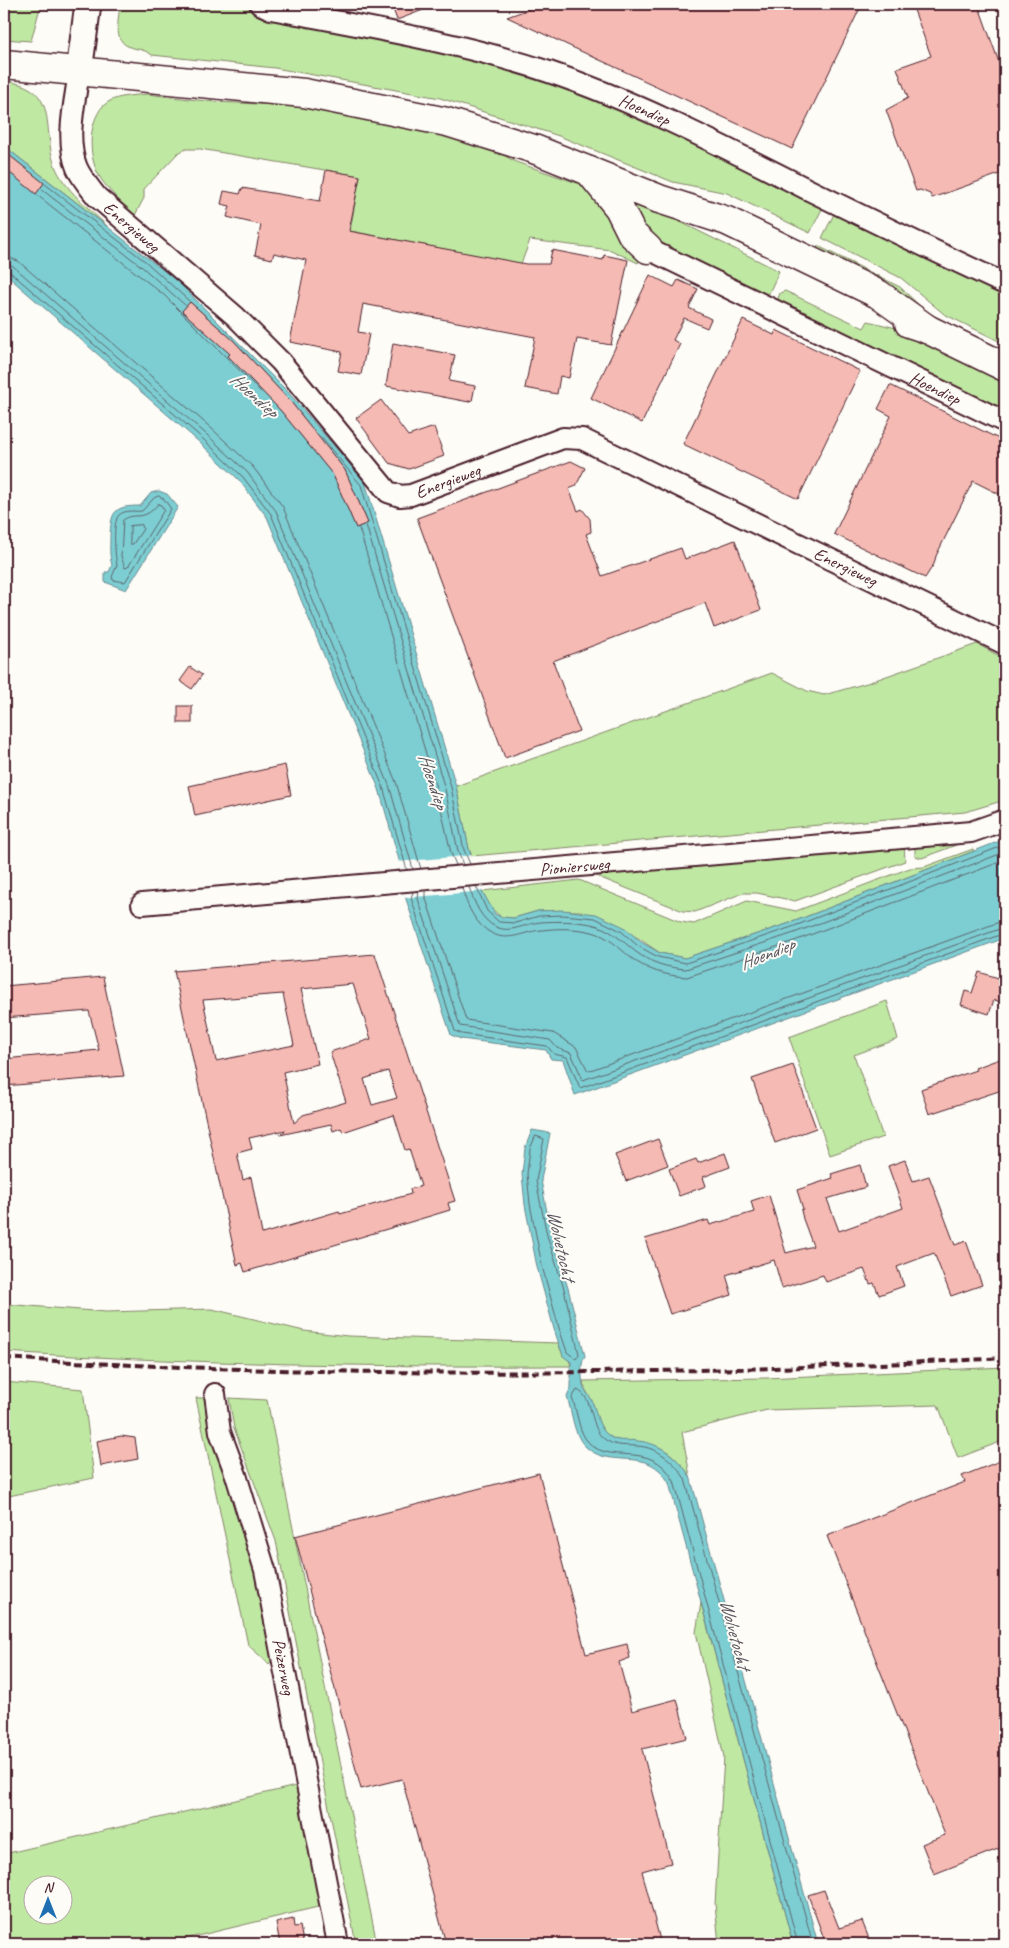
<svg xmlns="http://www.w3.org/2000/svg" width="1009" height="1948" font-family="Caveat,sans-serif">
<style>
.green{fill:#bfe8a3;stroke:#848467;fill-rule:evenodd}
.water{fill:#7cced2;stroke:#68888f}
.pier{fill:#fdfcf7}
.lines{fill:none;stroke-linecap:round;stroke-linejoin:round}
.shore{stroke:#5e656e;stroke-width:1}
.building{fill:#f5bab3;stroke:#4a1f2b;fill-rule:evenodd}
.minor-casing{stroke:#4a1f2b;stroke-width:24}
.tertiary-casing{stroke:#4a1f2b;stroke-width:29}
.secondary-casing{stroke:#4a1f2b;stroke-width:31}
.minor{stroke:#fdfcf7;stroke-width:20}
.tertiary{stroke:#fdfcf7;stroke-width:25}
.secondary{stroke:#fdfcf7;stroke-width:28}
.rail{stroke:#4a1f2b;stroke-width:4;stroke-dasharray:8 4;stroke-linecap:butt}
.labels{text-anchor:middle;dominant-baseline:central;stroke-width:4;stroke-linejoin:round;paint-order:stroke}
.street-label{font-size:18px;fill:#4a1f2b;stroke:#fdfcf7}
.water-label{font-size:19px;font-style:italic;fill:#59545d;stroke:#fdfcf7}
</style>
<rect width="100%" height="100%" fill="#fdfcf7"/>
<filter id="ink" filterUnits="userSpaceOnUse"><feTurbulence type="fractalNoise" baseFrequency=".02" numOctaves="2"/><feDisplacementMap in="SourceGraphic" scale="10" xChannelSelector="R" yChannelSelector="G"/><feConvolveMatrix kernelMatrix="1 2 1 2 8 2 1 2 1" color-interpolation-filters="sRGB"/></filter>
<g filter="url(#ink)">
<g class="green">
<polygon points="4,4 41,4 31,41 4,39"/>
<path d="M120 4H251L564 83 825 203 810 233 727 193 673 182 559 136 440 98 275 68 152 55C144 49 139 50 130 47 112 41 119 18 120 4Z"/>
<path d="M4 81C61 87 41 128 55 166 64 189 90 209 108 227L4 146Z"/>
<path d="M147 94 215 102 303 106 471 137 516 162 583 185 645 252 638 263 611 250 530 240 521 264 350 231 360 176 200 149H186L178 153 144 189V198L134 217C123 204 110 192 101 179 88 160 87 124 103 106 114 95 133 96 147 94Z"/>
<polygon points="614,189 779,271 766,300 651,244"/>
<polygon points="837,208 1005,288 1005,344 944,314 901,278 822,238"/>
<polygon points="818,246 900,287 923,309 942,321 1005,351 1005,356 814,257"/>
<polygon points="785,291 864,328 868,321 908,331 1005,376 1005,416 776,304 780,293"/>
<polygon points="977,644 1005,659 1005,800 965,812 472,856 469,849 456,786 772,673 807,691 824,695 867,683"/>
<polygon points="969,840 922,858 915,856 915,843"/>
<polygon points="904,844 905,861 795,901 757,893 743,893 695,912 683,911 586,872"/>
<polygon points="973,849 974,851 790,923 685,958 660,953 638,938 580,911 538,911 514,918 501,917 491,908 482,891 579,880 681,922 694,924 747,901 796,911 910,868 924,867"/>
<polygon points="887,1001 898,1039 854,1055 883,1137 830,1155 789,1037"/>
<path d="M4 1304 106 1312 212 1309 304 1331 348 1336 558 1343 563 1355 569 1360 571 1366C382 1367 193 1364 4 1352Z"/>
<path d="M1005 1367V1440L958 1458 938 1405 767 1410 682 1432 690 1476C680 1462 670 1450 653 1445 636 1440 615 1446 603 1430 597 1423 595 1410 592 1401 589 1394 584 1390 583 1381L766 1378Z"/>
<polygon points="4,1382 83,1389 94,1478 4,1497"/>
<polygon points="196,1398 214,1398 230,1456 276,1656 269,1664 248,1645"/>
<polygon points="229,1398 267,1400 377,1944 356,1944 276,1541 234,1428"/>
<polygon points="701,1603 793,1944 719,1944 715,1904 724,1757 696,1632"/>
<path d="M296 1786 322 1906 164 1944H4V1854ZM32 1886H62V1916H32Z"/>
</g>
<g class="water">
<polygon points="4,146 177,281 288,392 365,482 456,786 469,849 482,891 495,914 501,917 514,918 538,911 563,910 596,914 624,927 641,942 660,953 685,958 790,923 1005,839 1005,938 575,1095 563,1060 551,1059 546,1050 461,1039 451,1035 405,896 408,892 379,789 267,517 239,480 199,442 4,273"/>
<path d="M159 491 167 494 178 507 126 590 105 582V572H109L112 565C109 556 110 547 110 537 111 511 114 506 140 506L151 493Z"/>
<path d="M532 1130 550 1133 541 1180 551 1234 568 1288 585 1356C580 1362 582 1378 583 1386 584 1391 589 1394 591 1399 597 1411 597 1427 609 1436 618 1443 628 1439 638 1441 661 1443 678 1458 690 1476L818 1944H793L669 1483C648 1443 609 1473 583 1444 573 1432 572 1411 567 1397L571 1388V1362L563 1356 554 1329 537 1267 525 1205 522 1174 525 1148Z"/>
</g>
<polygon class="pier" points="475,855 485,891 403,898 405,892 397,862"/>
<g class="lines">
<g class="shore">
<polyline points="45,184 145,261 189,301"/>
<polyline points="41,189 141,266 185,305"/>
<polyline points="37,195 164,295 261,392"/>
<polyline points="4,256 18,261 211,428 253,467 283,507 396,782 421,869"/>
<polyline points="4,263 13,266 206,434 247,472 276,511 389,785 413,869"/>
<polyline points="4,270 9,271 202,438 243,477 271,514 383,787 407,870"/>
<polyline points="320,436 361,485 451,787 464,850 470,864"/>
<path d="M159 496 164 499 171 509 125 582 113 580 112 577 117 565C115 556 112 522 119 515 126 509 135 512 142 511L154 498Z"/>
<path d="M158 504 161 505 164 510 128 567 125 568 121 556 123 520C136 511 143 523 158 504Z"/>
<polygon points="142,525 143,529 133,544 130,544 130,526"/>
<polyline points="366,525 445,789 458,851 463,865"/>
<polyline points="359,528 437,791 451,853 456,865"/>
<polyline points="476,886 487,911 499,922 515,923 539,916 563,915 595,918 621,931 638,946 658,957 686,963 792,927 1005,845"/>
<path d="M469 887C474 902 481 920 496 927 511 934 526 923 541 922 558 921 575 921 591 924 610 928 622 941 636 952 651 963 668 968 686 969L794 933 1005 852"/>
<path d="M462 888C467 906 475 925 493 934 510 942 525 931 542 930 558 928 576 928 592 932 608 936 618 947 630 957 646 970 666 976 687 977L797 940 1005 860"/>
<polyline points="419,891 418,899 460,1026 550,1040 557,1048 571,1053 583,1080 1005,927"/>
<polyline points="426,891 426,899 466,1020 553,1033 576,1047 588,1071 1005,920"/>
<polyline points="413,892 411,898 455,1031 462,1034 547,1046 554,1054 567,1057 580,1088 1005,933"/>
<polygon points="536,1136 544,1139 536,1181 547,1235 564,1289 579,1354 576,1359 567,1352 559,1328 542,1266 530,1204 527,1174 530,1149"/>
<path d="M798 1944 674 1481C650 1436 607 1470 585 1438 578 1427 577 1410 572 1398L577 1390C593 1396 590 1424 601 1436 612 1447 622 1445 637 1446 658 1447 675 1462 685 1479L813 1944"/>
</g>
</g>
<g class="building">
<polygon points="391,4 436,4 436,5 397,20"/>
<polygon points="543,4 862,4 792,149 507,17"/>
<polygon points="931,4 952,4 954,8 966,4 978,4 1005,79 1005,133 1000,135 1005,149 1005,172 932,198 930,194 920,190 916,191 886,110 908,98 897,68 931,56 914,10"/>
<polygon points="4,151 44,183 36,194 4,168"/>
<polygon points="326,170 360,176 349,231 526,264 549,264 552,250 603,260 604,255 628,260 611,345 577,339 569,378 560,376 557,394 525,388 535,337 363,304 358,332 369,334 361,375 338,371 342,352 290,342 306,260 274,253 272,259 255,255 261,225 227,217 230,206 221,204 224,191 240,194 242,188 320,201"/>
<polygon points="650,275 674,287 678,280 698,289 689,308 711,319 707,328 684,318 673,340 680,344 642,423 591,398"/>
<polygon points="190,302 233,340 291,402 345,470 368,523 356,528 333,475 281,411 228,356 230,354 182,311"/>
<polygon points="743,320 774,335 776,330 860,371 798,499 683,444"/>
<polygon points="393,343 455,355 449,381 475,386 472,401 469,400 469,402 386,386"/>
<polygon points="890,385 1005,442 1005,497 973,481 936,556 934,564 925,578 834,534 891,416 878,409"/>
<polygon points="381,400 408,436 434,427 444,456 409,469 389,463 356,418"/>
<polygon points="571,461 585,468 576,486 569,489 578,511 582,509 590,519 591,532 586,534 602,576 681,548 685,559 735,540 761,610 714,628 705,603 553,661 579,731 505,758 417,518"/>
<polygon points="190,667 202,675 192,689 180,681"/>
<rect x="178" y="706" width="14" height="17"/>
<polygon points="285,765 291,795 195,816 189,786"/>
<path d="M375 954 455 1201 448 1203 450 1210 245 1272 242 1263 237 1265 174 971ZM353 984 371 1039 330 1052 346 1102 303 1115 294 1123 283 1072 318 1064 301 989ZM283 994 294 1045 216 1061 203 1000ZM388 1071 397 1098 372 1105 364 1079ZM394 1115 405 1150 409 1149 421 1186 410 1189 411 1194 340 1214 339 1211 262 1234 251 1177 243 1180 237 1153 252 1149 249 1138 286 1130 280 1135 331 1124 333 1131 341 1128 343 1132Z"/>
<polygon points="979,972 1005,980 1001,1002 994,1000 989,1014 961,1005 965,991 972,993"/>
<polygon points="103,977 124,1076 4,1086 4,1059 99,1050 89,1011 4,1018 4,986"/>
<polygon points="1005,1057 1005,1089 929,1114 921,1089 976,1070 975,1068"/>
<polygon points="793,1065 816,1128 775,1143 752,1079"/>
<polygon points="658,1139 668,1165 626,1181 615,1155"/>
<polygon points="725,1153 730,1167 703,1177 706,1186 679,1196 669,1169 696,1159 698,1163"/>
<polygon points="905,1160 913,1181 929,1176 955,1245 966,1241 982,1285 951,1296 934,1253 897,1267 904,1286 879,1295 874,1283 870,1284 864,1269 826,1282 823,1275 782,1288 774,1260 726,1275 732,1295 670,1314 645,1239 708,1220 710,1225 754,1212 751,1201 769,1195 786,1253 813,1246 803,1219 801,1210 803,1209 797,1190 833,1178 831,1174 860,1165 866,1187 827,1199 839,1231 903,1208 888,1166"/>
<polygon points="121,1436 135,1438 138,1459 101,1466 97,1441"/>
<polygon points="1005,1459 1005,1843 1002,1844 1003,1847 934,1874 922,1844 945,1835 827,1536 965,1482 962,1476"/>
<polygon points="539,1473 586,1654 627,1644 630,1658 619,1662 632,1711 677,1699 687,1738 642,1749 671,1863 642,1871 661,1944 446,1944 402,1779 361,1789 295,1536"/>
<polygon points="824,1890 839,1928 862,1921 871,1944 826,1944 808,1895"/>
<polygon points="293,1919 294,1927 300,1926 303,1942 280,1944 276,1923"/>
</g>
<g class="lines">
<g class="minor-casing">
<g id="minor">
<path id="s1" d="M260 4 271 9C365 27 459 42 549 72 638 102 722 146 805 188 872 221 938 253 1005 284"/>
<path id="s2" d="M79 72C75 102 65 139 77 168 82 179 90 188 97 197L235 316 281 362 388 492 400 496 411 495 563 438 582 439 1005 644"/>
<path id="s3" d="M648 249 1005 422"/>
<path id="s4" d="M142 904 971 832 1005 820"/>
<path id="s5" d="M215 1394 220 1432 236 1475 265 1570 338 1944"/>
</g>
</g>
<g class="tertiary-casing">
<polyline id="tertiary" points="79,72 88,4"/>
</g>
<g class="secondary-casing">
<g id="secondary">
<polyline points="4,64 304,93 447,122 534,149 659,199 727,221 878,294 927,329"/>
<polyline points="589,171 619,208 632,234 648,249"/>
<polyline points="909,323 927,329 1005,367"/>
</g>
</g>
<use href="#minor" class="minor"/>
<use href="#tertiary" class="tertiary"/>
<use href="#secondary" class="secondary"/>
<path class="rail" d="M4 1358C337 1379 672 1376 1005 1358"/>
</g>
</g>
<g class="labels">
<g class="street-label">
<text stroke="none"><textPath href="#s1" startOffset="400">Hoendiep</textPath></text>
<text stroke="none"><textPath href="#s2" startOffset="178">Energieweg</textPath></text>
<text stroke="none"><textPath href="#s3" startOffset="319">Hoendiep</textPath></text>
<text stroke="none"><textPath href="#s2" startOffset="611">Energieweg</textPath></text>
<text stroke="none"><textPath href="#s2" startOffset="1046">Energieweg</textPath></text>
<text stroke="none"><textPath href="#s4" startOffset="434">Pioniersweg</textPath></text>
<text stroke="none"><textPath href="#s5" startOffset="282">Peizerweg</textPath></text>
</g>
<g class="water-label">
<text transform="translate(254 395) rotate(42)">Hoendiep</text>
<text transform="translate(433 781) rotate(72)">Hoendiep</text>
<text transform="translate(767 954) rotate(-21)">Hoendiep</text>
<text transform="translate(561 1245) rotate(77)">Wolvetocht</text>
<text transform="translate(735 1634) rotate(75)">Wolvetocht</text>
</g>
</g>
<rect width="1009" height="1948" fill="none" stroke="#fdfcf7" stroke-width="20"/>
<rect x="10" y="10" width="989" height="1928" fill="none" stroke="#4a1f2b" stroke-width="2" filter="url(#ink)"/>
<g transform="translate(48 1900)"><circle r="24" fill="#fdfcf7" stroke="#b5a4a5"/>
<path d="M0-4L9 19L0 12L-9 19Z" fill="#1f6fb2"/>
<text y="-8" font-size="14" font-weight="bold" text-anchor="middle" fill="#4a1f2b">N</text>
</g>
</svg>
